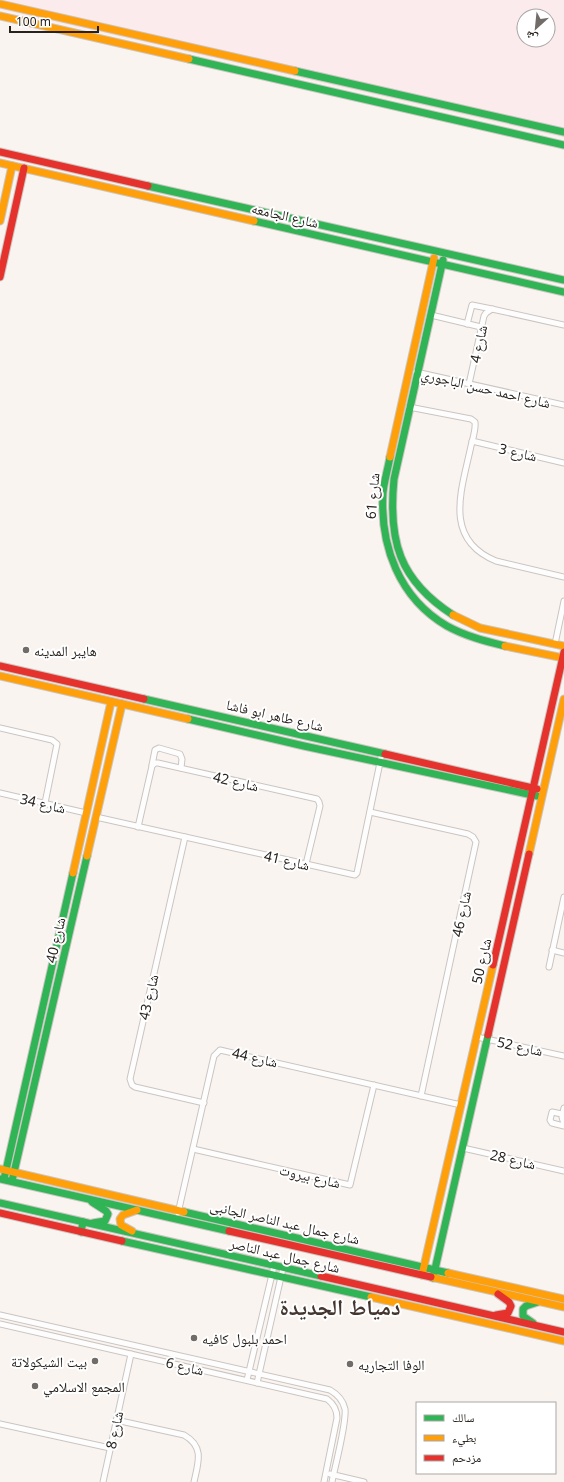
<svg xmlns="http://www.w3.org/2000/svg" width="564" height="1482" font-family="'Noto Sans','Noto Naskh Arabic',sans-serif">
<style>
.industrial{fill:#fcebec;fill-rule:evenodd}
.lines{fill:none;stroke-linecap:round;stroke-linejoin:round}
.street-casing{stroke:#cbc5c1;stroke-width:7}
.fast-casing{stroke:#cbc5c1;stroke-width:9}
.slow-casing{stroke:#cbc5c1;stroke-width:9}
.jam-casing{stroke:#cbc5c1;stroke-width:9}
.street{stroke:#fefdfd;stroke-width:5}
.fast{stroke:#30b455;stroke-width:7}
.slow{stroke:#ff9f0a;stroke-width:7}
.jam{stroke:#e5322d;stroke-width:7}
.poi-dot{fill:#726c68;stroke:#fff;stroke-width:1.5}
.labels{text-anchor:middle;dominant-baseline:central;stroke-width:4;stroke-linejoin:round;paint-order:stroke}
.street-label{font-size:14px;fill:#28221e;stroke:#fff}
.poi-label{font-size:14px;fill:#28221e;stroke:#fff;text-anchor:start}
.town-label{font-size:22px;font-weight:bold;fill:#44362e;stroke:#fff}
</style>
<rect width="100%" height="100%" fill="#faf4f0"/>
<path class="industrial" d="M0 0H564V138L0 10ZM524 16H548V40H524Z"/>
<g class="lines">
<g class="street-casing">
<g id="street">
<polyline points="431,315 481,327"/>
<polyline points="467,324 472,305 492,309"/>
<polyline points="416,372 564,405"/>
<polyline points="469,384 484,316 486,313 492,309 564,325"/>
<path d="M409 407 471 419 475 422C476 429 473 438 471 446 462 489 442 539 496 561L564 577"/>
<polyline points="472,441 564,463"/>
<polyline points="555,644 564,601"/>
<polyline points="0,728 52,740 57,744 45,803"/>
<polyline points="152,765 155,750 159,748 180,754 182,759 181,768"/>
<polyline points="0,793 86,813"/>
<polyline points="370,812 468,834 473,837 476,842 421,1096"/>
<polyline points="96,817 355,875 357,873 382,753"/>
<polyline points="138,827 152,766 155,763 158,763 317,799 319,802 320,806 306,864"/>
<polyline points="185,837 130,1079 132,1085 135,1087 204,1103"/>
<polyline points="552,950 564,953"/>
<polyline points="549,967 564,897"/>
<polyline points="477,1037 564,1056"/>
<polyline points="564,1108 562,1117 564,1124"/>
<polyline points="562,1114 552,1112 550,1120 552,1123 564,1126"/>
<polyline points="463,1148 564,1171"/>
<polyline points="193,1149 350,1185 374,1085"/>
<polyline points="178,1213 214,1056 220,1050 461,1105"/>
<path d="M0 1315 330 1390C337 1394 343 1400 345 1409 347 1422 335 1466 332 1482"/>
<path d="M0 1324 327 1399C334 1404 337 1410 337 1418L324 1482"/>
<polyline points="247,1380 274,1266"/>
<polyline points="257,1383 283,1268"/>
<path d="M116 1420 184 1435C205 1447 198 1463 194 1482"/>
<polyline points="0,1424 110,1448"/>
<polyline points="330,1474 364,1482"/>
<polyline points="103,1482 131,1354"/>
</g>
</g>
<g class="fast-casing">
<g id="fast">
<polyline points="189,59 564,145"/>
<polyline points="295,71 564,132"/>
<polyline points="148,186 564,280"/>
<polyline points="254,221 564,292"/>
<path d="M443 260 394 479C388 541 399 580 453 615"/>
<path d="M390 457C388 469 384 481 383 493 380 546 399 598 447 626 465 636 485 641 505 646"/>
<polyline points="144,699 385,754"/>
<polyline points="188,719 304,746 537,796"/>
<polyline points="0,1179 229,1231"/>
<polyline points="4,1179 73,873"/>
<polyline points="12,1181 87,856"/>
<polyline points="92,1202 106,1211 108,1214 105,1221 93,1223"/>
<polyline points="0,1203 321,1276"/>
<polyline points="184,1212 448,1273"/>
<polyline points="81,1232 83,1222"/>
<polyline points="122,1241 371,1297"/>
<polyline points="433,1278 488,1035"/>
<polyline points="533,1323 523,1316 523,1309 526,1306 538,1302"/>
</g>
</g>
<g class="slow-casing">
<g id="slow">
<polyline points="0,4 295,71"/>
<polyline points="0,16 189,59"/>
<polyline points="0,163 254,221"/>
<polyline points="0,221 12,166"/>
<polyline points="390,457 434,258"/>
<polyline points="453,615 480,628 564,646"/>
<polyline points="505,646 564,658"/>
<polyline points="0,676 188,719"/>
<polyline points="529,854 564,699"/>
<polyline points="87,856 122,704"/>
<polyline points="73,873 111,702"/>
<polyline points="0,1169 184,1212"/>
<polyline points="132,1231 121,1225 120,1219 123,1215 137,1210"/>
<polyline points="448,1273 564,1299"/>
<polyline points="422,1275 493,965"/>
<polyline points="431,1277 564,1307"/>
<polyline points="371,1297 564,1341"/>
</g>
</g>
<g class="jam-casing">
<g id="jam">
<polyline points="0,152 148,186"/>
<polyline points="0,277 24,168"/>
<polyline points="0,666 144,699"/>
<polyline points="385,754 537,789"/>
<polyline points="493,965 564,652"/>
<polyline points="488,1035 529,854"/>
<polyline points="0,1213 122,1241"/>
<polyline points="229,1231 431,1277"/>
<polyline points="321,1276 564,1332"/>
<polyline points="496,1315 508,1313 511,1306 509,1302 498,1294"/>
</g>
</g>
<use href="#street" class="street"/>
<use href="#fast" class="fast"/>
<use href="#slow" class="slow"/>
<use href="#jam" class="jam"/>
</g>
<g class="poi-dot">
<circle cx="26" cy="650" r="4"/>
<circle cx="194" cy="1338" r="4"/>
<circle cx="95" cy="1361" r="4"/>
<circle cx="350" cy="1364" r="4"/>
<circle cx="35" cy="1386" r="4"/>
</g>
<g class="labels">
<g class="street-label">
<text transform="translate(285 215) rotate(13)">شارع الجامعه</text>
<text transform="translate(478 344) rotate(-78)">شارع 4</text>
<text transform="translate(486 388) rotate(13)">شارع احمد حسن الباجوري</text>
<text transform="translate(518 452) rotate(13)">شارع 3</text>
<text transform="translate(372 496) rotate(-85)">شارع 61</text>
<text transform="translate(275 715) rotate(13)">شارع طاهر ابو فاشا</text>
<text transform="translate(236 781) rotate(13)">شارع 42</text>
<text transform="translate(43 803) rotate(13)">شارع 34</text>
<text transform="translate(287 860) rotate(13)">شارع 41</text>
<text transform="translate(461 914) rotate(-78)">شارع 46</text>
<text transform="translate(55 940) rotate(-77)">شارع 40</text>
<text transform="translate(481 961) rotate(-77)">شارع 50</text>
<text transform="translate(148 997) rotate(-77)">شارع 43</text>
<text transform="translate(520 1046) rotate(12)">شارع 52</text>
<text transform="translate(255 1057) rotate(13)">شارع 44</text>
<text transform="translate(513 1159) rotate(13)">شارع 28</text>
<text transform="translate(310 1176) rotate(13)">شارع بيروت</text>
<text transform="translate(285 1222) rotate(13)">شارع جمال عبد الناصر الجانبى</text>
<text transform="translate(285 1255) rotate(13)">شارع جمال عبد الناصر</text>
<text transform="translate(185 1366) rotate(13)">شارع 6</text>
<text transform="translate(114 1430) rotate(-78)">شارع 8</text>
</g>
<g class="poi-label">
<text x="34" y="650">هايبر المدينه</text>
<text x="202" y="1338">احمد بلبول كافيه</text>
<text x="87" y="1361" text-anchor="end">بيت الشيكولاتة</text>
<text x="358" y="1364">الوفا التجاريه</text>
<text x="43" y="1386">المجمع الاسلامي</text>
</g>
<g class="town-label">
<text x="340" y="1306">دمياط الجديدة</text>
</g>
</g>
<rect x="416" y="1402" width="140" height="72" fill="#ffffff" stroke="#a9a7a5"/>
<rect x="424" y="1415" width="20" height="6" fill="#30b455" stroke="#a9a7a5"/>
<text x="452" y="1422" font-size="12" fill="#28221e">سالك</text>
<rect x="424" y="1435" width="20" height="6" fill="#ff9f0a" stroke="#a9a7a5"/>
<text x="452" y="1442" font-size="12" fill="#28221e">بطيء</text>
<rect x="424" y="1455" width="20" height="6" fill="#e5322d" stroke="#a9a7a5"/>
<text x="452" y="1462" font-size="12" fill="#28221e">مزدحم</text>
<g transform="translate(536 28) rotate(207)"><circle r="19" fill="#ffffff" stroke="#a9a7a5"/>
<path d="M0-3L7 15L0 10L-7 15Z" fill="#726c68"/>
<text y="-6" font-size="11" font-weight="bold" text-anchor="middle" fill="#28221e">ش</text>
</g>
<path d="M10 26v6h88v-6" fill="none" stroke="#28221e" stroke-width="2"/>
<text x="16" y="26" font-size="12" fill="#28221e" stroke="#ffffff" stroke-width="3" paint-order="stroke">100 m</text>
</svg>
